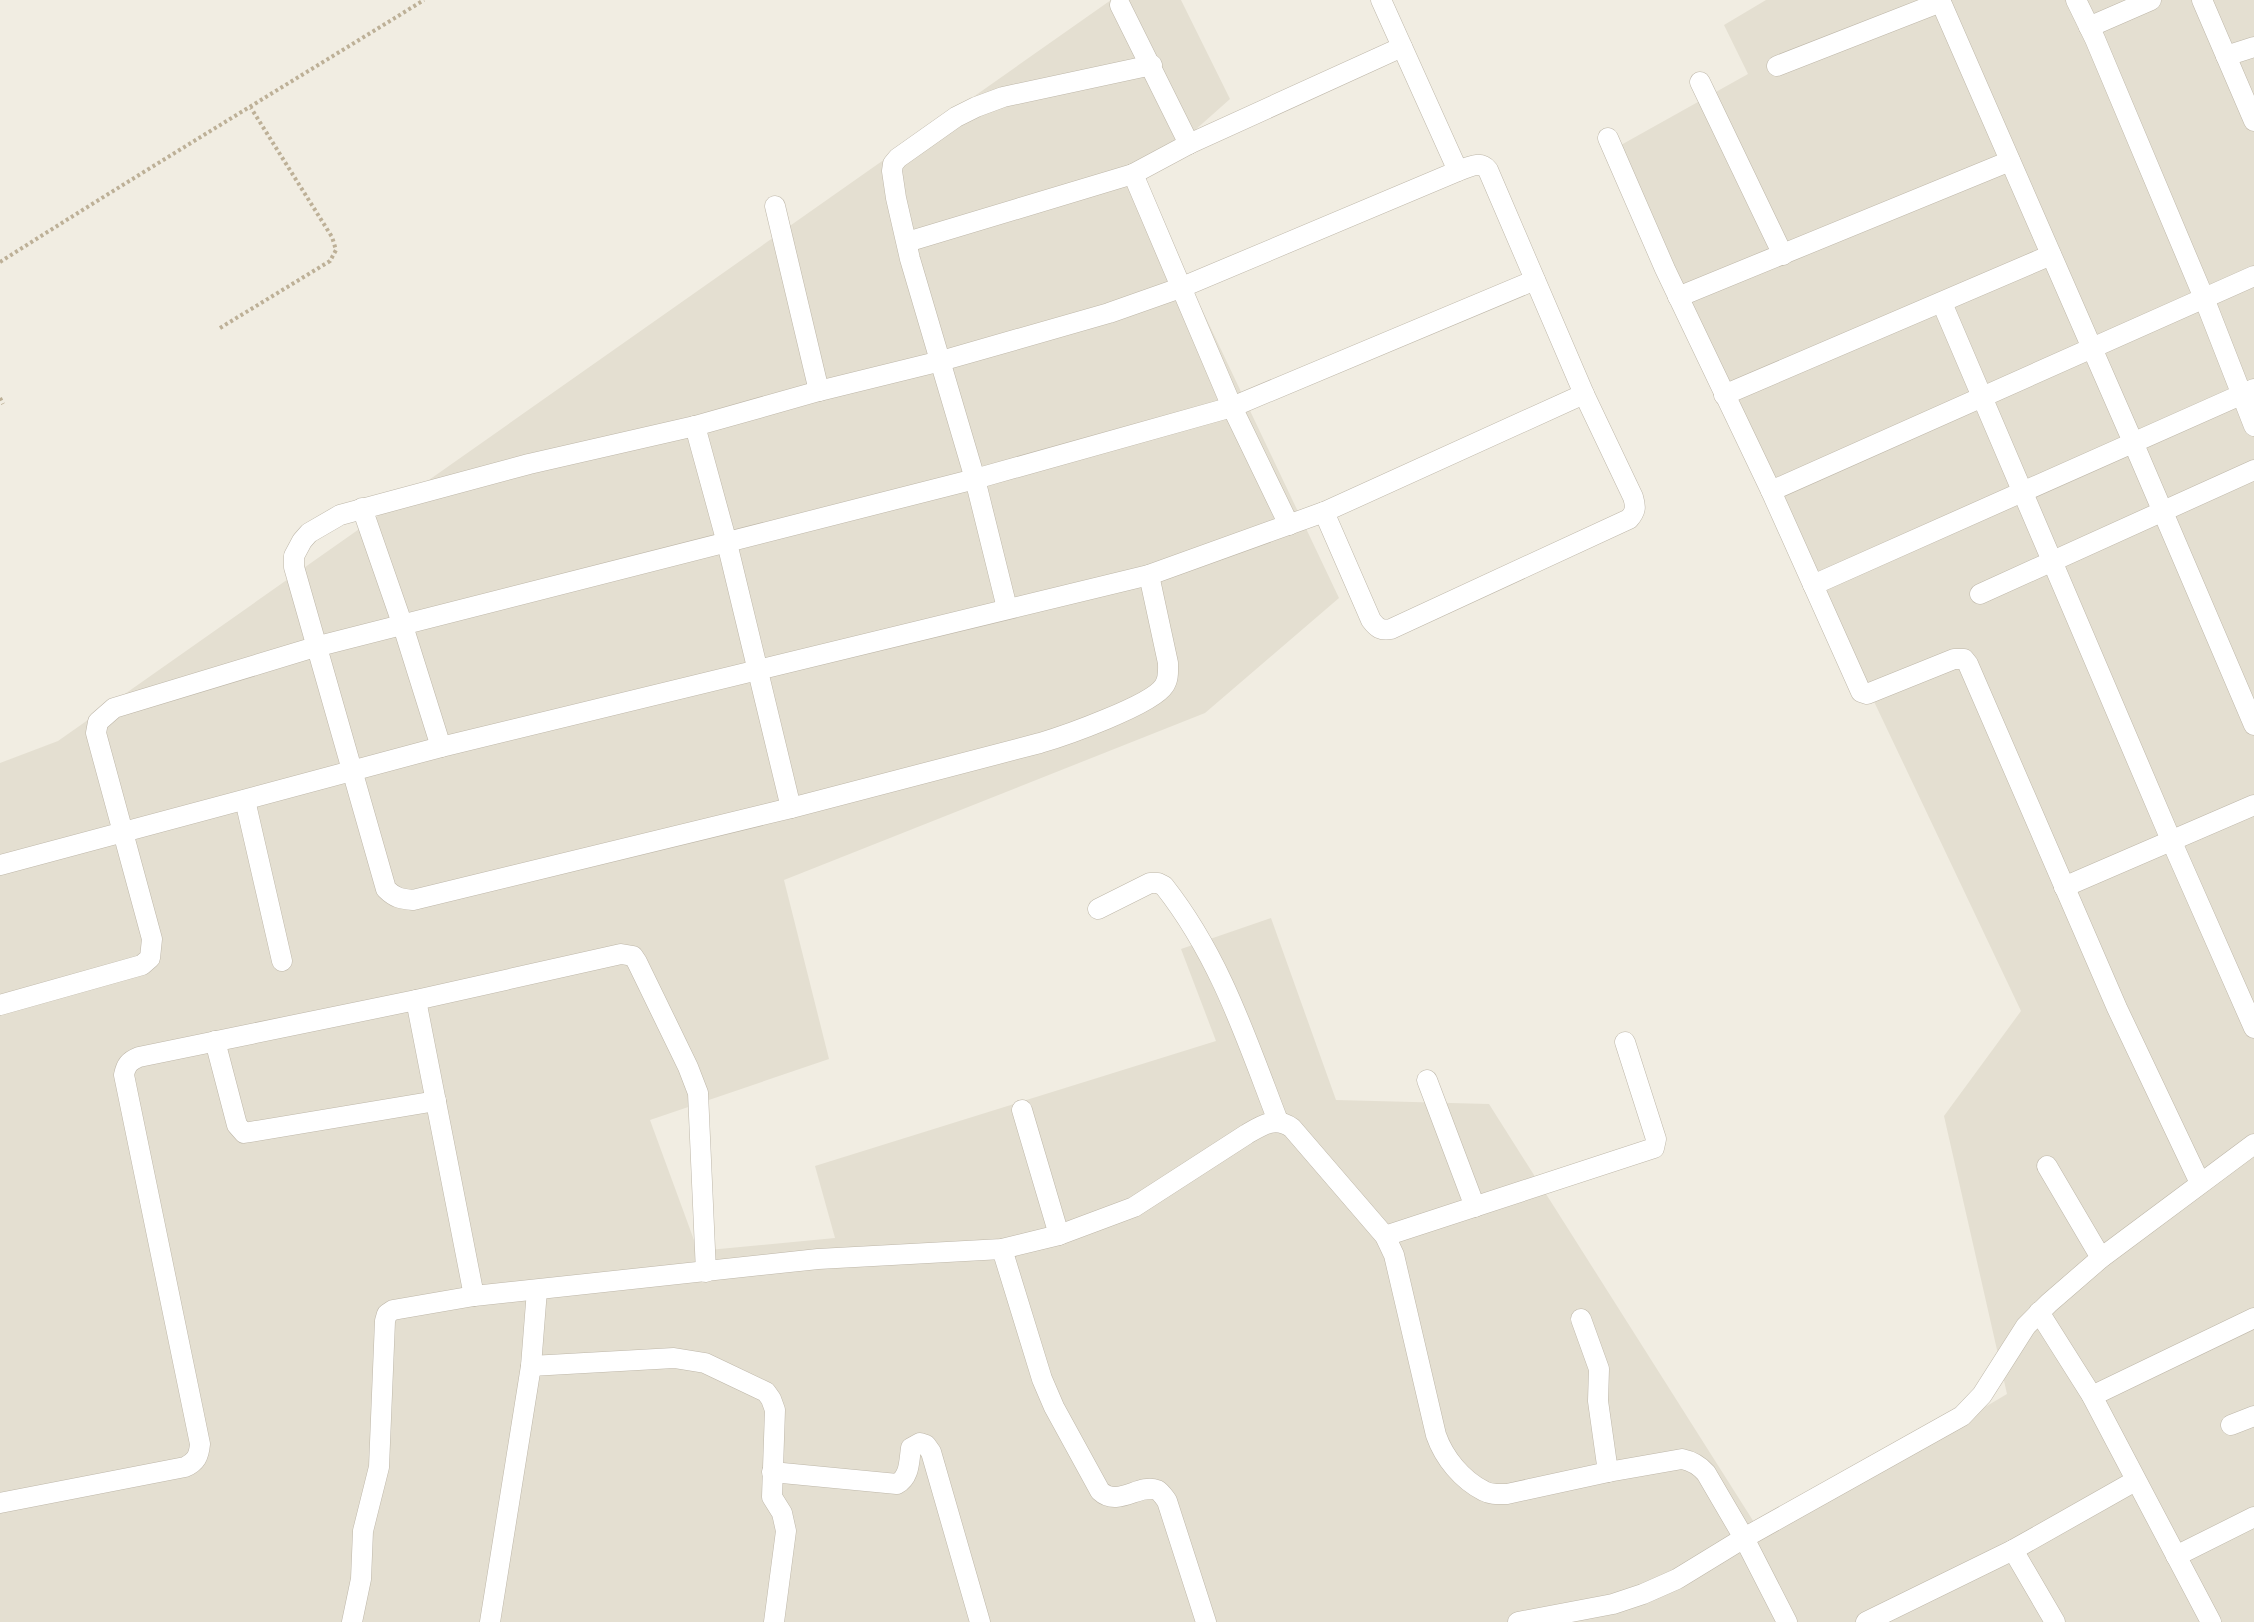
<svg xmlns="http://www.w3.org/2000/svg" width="2254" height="1622" font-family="Helvetica,sans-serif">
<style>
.residential{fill:#e4dfd1}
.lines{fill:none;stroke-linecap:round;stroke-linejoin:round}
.street-casing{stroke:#beb7a9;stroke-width:21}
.path{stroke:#bdb097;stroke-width:4;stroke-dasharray:3 3;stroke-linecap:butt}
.street{stroke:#fff;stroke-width:20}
</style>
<rect width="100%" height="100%" fill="#f1ede2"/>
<polygon class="residential" points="1111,0 1181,0 1230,99 1140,179 1339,598 1205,713 784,880 829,1059 650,1120 698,1251 835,1238 815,1166 1216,1041 1181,949 1271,918 1336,1100 1489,1104 1764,1538 2007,1394 1944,1116 2021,1011 1612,150 1748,74 1724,25 1766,0 2254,0 2254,1622 0,1622 0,763 58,741"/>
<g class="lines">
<g class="street-casing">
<g id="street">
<polyline points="1381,0 1458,171"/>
<polyline points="1940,0 2133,442 2254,725"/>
<polyline points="2076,0 2095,39 2204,298 2254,426"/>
<polyline points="2202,0 2254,121"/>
<polyline points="1120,5 1189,144"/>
<polyline points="2089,27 2151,0"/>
<polyline points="2226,56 2254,47"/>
<polyline points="1777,66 1941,2"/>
<polyline points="1700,82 1783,255"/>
<polyline points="1608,138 1665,269 1771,491 1861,692 1867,694 1954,659 1964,659 1968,664 2117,1008 2200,1183"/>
<polyline points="1133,174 1232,407 1289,525"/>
<polyline points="775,206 819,391"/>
<polyline points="907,242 1133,174 1189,144 1402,47"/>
<polyline points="1678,297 2010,161"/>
<polyline points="1942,303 2171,840 2254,1028"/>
<polyline points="1724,395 2051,255"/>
<polyline points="695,426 727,543 791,808"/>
<polyline points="1771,491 2254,276"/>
<polyline points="362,508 403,626 441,747"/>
<path d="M1149 575 1168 663C1168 671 1169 679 1164 686 1152 705 1064 736 1040 743L791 808 413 900C401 899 395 898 386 889L294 567V556L302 541 309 533 340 515 529 464 695 426 819 391 941 361 1109 313 1180 288 1458 171C1469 167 1480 160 1488 170L1584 394 1633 497C1636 507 1636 511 1629 519L1391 629C1381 631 1377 628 1371 620L1324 512"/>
<polyline points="1813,585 2254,389"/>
<polyline points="1980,594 2254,470"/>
<polyline points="1007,608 975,479 910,259 896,198 892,171 893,164 898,158 956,117 976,107 1003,97 1152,65"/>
<polyline points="245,800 282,961"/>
<polyline points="0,865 441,747 1149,575 1324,512 1584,394"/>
<polyline points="2064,887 2254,805"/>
<path d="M1098 909 1150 883H1158L1164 886C1220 957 1246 1038 1278 1121"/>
<polyline points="416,1000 474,1296"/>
<polyline points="0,1005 142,965 150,958 152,939 96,733 98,722 114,708 315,647 975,479 1232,407 1535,280"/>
<polyline points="215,1041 237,1125 244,1133 436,1101"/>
<polyline points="1427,1080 1475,1207"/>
<polyline points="1022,1110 1059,1235"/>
<polyline points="2047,1166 2101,1258"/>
<polyline points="1385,1236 1654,1148 1656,1139 1625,1042"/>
<path d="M1002 1249 1042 1379 1054 1407 1100 1491C1118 1508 1139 1483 1157 1490 1161 1492 1164 1497 1167 1501L1206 1622"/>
<polyline points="2039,1312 2092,1396 2211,1622"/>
<polyline points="1581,1319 1599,1369 1598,1401 1608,1472"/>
<polyline points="531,1366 674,1358 705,1363 766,1392 771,1399 775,1410 772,1497 782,1513 786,1531 774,1622"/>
<polyline points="2092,1396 2254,1318"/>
<polyline points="2231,1425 2254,1416"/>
<path d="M772 1472 897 1484C910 1477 909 1461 911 1448L920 1443 926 1445 931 1452 980 1622"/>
<path d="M0 1503 185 1467C196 1462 199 1456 200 1444L124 1075C126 1065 129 1061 139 1057L416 1000 621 954 633 956 637 962 688 1067 698 1093 706 1272"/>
<polyline points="2013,1550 2055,1622"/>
<polyline points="2176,1556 2254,1517"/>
<path d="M352 1622 361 1579 363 1531 379 1467 385 1321 387 1314 393 1310 474 1296 818 1259 1002 1249 1059 1235 1134 1207 1247 1134C1262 1125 1276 1116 1292 1128L1385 1236 1394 1255 1436 1435C1444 1458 1462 1480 1484 1491 1491 1495 1499 1494 1507 1494L1608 1472 1682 1459C1692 1461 1699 1465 1706 1473L1744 1538 1787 1622"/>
<polyline points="490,1622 531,1366 537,1290"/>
<polyline points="1518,1622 1613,1604 1643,1594 1677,1579 1744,1538 1962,1416 1982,1395 2026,1326 2049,1303 2101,1258 2254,1144"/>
<polyline points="1866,1622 2013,1550 2135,1481"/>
</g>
</g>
<g class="path">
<path d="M0 262C140 173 283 87 424 0"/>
<polyline points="220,328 330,261 336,250 332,237 251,108"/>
<polyline points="0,398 3,404"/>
</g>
<use href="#street" class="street"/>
</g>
</svg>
